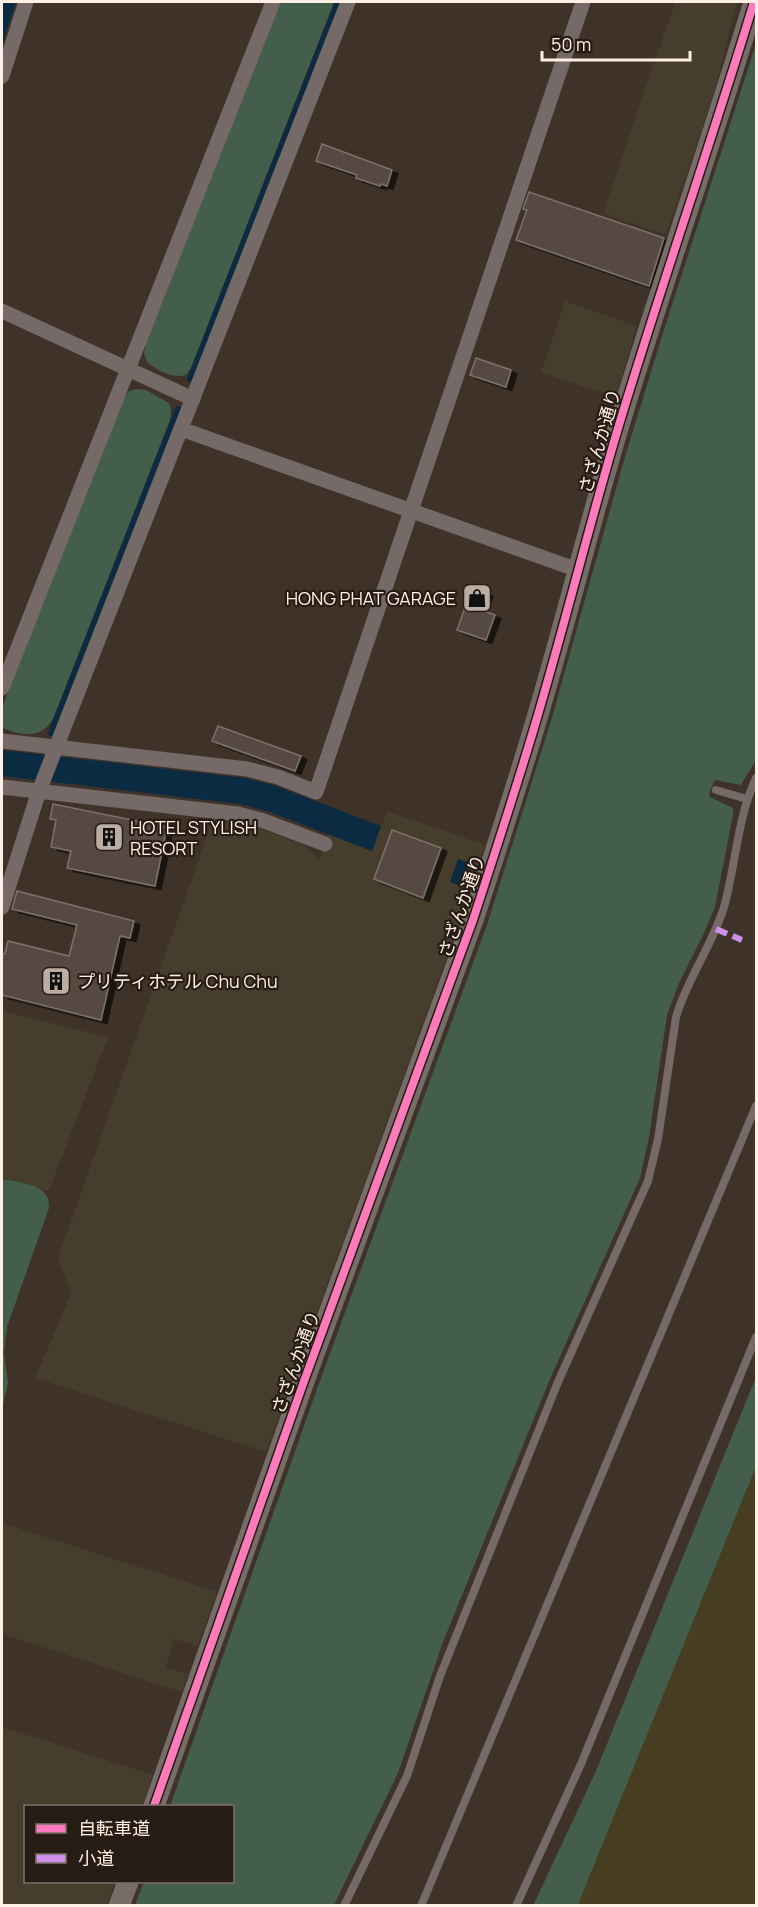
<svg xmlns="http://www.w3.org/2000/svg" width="758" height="1907" font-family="Manrope,'Noto Sans JP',sans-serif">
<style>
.industrial{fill:#463d2c}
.green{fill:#445e4c}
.sand{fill:#473d20}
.water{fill:#0b2b43}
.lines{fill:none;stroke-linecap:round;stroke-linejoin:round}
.stream{stroke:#0b2b43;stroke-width:6}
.building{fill:#574943;stroke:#7d716b;stroke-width:1.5;filter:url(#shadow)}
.lane{stroke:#756a67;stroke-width:8}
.street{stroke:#756a67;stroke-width:15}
.secondary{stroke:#776d68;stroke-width:21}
.quiet{stroke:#ce8fe9;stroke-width:6;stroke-dasharray:12 6;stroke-linecap:butt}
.cycleway-casing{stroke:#271c14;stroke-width:11}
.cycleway{stroke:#fd7abc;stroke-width:8}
.labels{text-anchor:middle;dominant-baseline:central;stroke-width:4.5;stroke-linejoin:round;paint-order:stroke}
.street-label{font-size:18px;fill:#ffefe4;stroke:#271c14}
.poi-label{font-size:18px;fill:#ffefe4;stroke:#271c14;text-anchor:start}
</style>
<defs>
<filter id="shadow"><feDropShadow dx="6" dy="3.5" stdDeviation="0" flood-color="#0009"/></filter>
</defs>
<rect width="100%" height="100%" fill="#3f3329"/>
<g class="industrial">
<polygon points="675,2 737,2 713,97 666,235 603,213"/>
<polygon points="565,301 637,326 616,397 541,372"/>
<polygon points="387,811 485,845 462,916 266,1452 35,1378 71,1294 58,1258 213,819 261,829 306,846 319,861 328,834 372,850"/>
<polygon points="2,1011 108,1037 49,1191 2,1179"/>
<polygon points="2,1523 217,1592 198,1646 174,1639 166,1667 188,1674 182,1692 2,1634"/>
<polygon points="2,1727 153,1775 142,1806 26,1806 26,1882 115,1882 107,1905 2,1905"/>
</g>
<g class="green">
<path d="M281 2H334L191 368 186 375C172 379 159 371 147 362L144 353 146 343Z"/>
<polygon points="756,44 756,760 741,785 715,780 709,793 710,797 733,808 733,815 715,907 703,935 679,983 667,1015 649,1137 640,1178 550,1379 443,1642 398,1773 334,1905 135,1905 144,1882 232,1882 232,1806 170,1806 317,1389 487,925 551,721 624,460 662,336"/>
<path d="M137 389 146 390 169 403 171 410 170 420 53 719C41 739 22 736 3 728L2 708 124 398 129 391Z"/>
<path d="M2 1179C20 1183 51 1183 49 1208L7 1327 4 1353 8 1383 2 1409Z"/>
<polygon points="756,1377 756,1467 578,1905 533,1906 596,1771"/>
</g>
<polygon class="sand" points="756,1467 756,1905 578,1905"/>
<g class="water">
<polygon points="2,2 16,2 2,46"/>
<polygon points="2,750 245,778 276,786 381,826 372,851 267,811 240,804 2,776"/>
<polygon points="458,859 470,863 462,887 450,882"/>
</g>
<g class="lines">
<g class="stream">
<polyline points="190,379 338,2"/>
<polyline points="51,733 178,409"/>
</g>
</g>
<g class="building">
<polygon points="322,144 392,170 387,186 381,184 380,186 356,178 357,175 316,161"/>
<polygon points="529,192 664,238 649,286 516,240 527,210 523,209"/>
<polygon points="476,358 511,370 506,387 470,375"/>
<polygon points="472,588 487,593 481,610 495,615 486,640 457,630"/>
<polygon points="218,726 301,756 295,771 212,741"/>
<polygon points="53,804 167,827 155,886 67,868 71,851 51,847 56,820 50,819"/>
<polygon points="392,830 441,848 423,898 374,879"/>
<polygon points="17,891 134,921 130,938 120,936 101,1020 2,995 2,955 5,953 8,941 69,956 77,925 12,909"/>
</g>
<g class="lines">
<g class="lane">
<polyline points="716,790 747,799"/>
<path d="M344 1906 407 1776 440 1676 558 1382 648 1181 658 1139 676 1017C687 979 712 946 724 907 736 864 737 819 756 778"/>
<polyline points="421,1906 756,1106"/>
<polyline points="516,1906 581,1764 756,1337"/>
</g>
<g class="street">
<polyline points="2,76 26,2"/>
<polyline points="2,311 193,399"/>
<polyline points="181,429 578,570"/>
<polyline points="2,688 273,2"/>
<polyline points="2,741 247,769 278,777 316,792 583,2"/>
<polyline points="2,787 238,814 264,821 325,844"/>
<polyline points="2,907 39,791 348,2"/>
</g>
<g class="secondary">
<path d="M154 1806 303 1384 473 920C495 853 517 786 537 718 566 620 590 522 619 425 662 283 711 143 754 2"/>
<polyline points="119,1906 128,1882"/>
</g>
<polyline class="quiet" points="716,929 742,940"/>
<g class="cycleway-casing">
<path id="cycleway" d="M154 1806 303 1384 473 920C495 853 517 786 537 718 566 620 590 522 619 425 662 283 711 143 754 2"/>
</g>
<use href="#cycleway" class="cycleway"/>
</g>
<defs>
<g id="shop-square" transform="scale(1.5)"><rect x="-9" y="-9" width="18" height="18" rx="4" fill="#bcada3" stroke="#271c14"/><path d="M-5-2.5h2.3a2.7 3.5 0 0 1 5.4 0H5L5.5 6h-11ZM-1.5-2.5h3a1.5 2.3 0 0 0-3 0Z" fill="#111"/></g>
<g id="building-square" transform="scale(1.5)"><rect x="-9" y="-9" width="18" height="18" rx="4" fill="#bcada3" stroke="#271c14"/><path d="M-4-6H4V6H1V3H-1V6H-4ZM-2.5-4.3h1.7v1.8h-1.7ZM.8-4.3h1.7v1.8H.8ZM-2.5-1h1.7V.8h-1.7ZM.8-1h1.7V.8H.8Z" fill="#111"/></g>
</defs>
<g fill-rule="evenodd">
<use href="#shop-square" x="477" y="598"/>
<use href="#building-square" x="109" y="837"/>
<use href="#building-square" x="56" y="981"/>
</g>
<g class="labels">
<g class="street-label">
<text transform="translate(599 441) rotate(-74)">さざんか通り</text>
<text transform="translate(461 906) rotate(-71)">さざんか通り</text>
<text transform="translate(295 1362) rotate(-70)">さざんか通り</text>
</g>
<g class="poi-label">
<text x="456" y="598" text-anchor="end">HONG PHAT GARAGE</text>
<text x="130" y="827">HOTEL STYLISH<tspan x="130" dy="21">RESORT</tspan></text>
<text x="77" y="981">プリティホテル Chu Chu</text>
</g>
</g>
<rect width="758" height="1907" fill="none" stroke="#ffefe4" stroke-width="6"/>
<rect x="24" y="1805" width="210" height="78" fill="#271c14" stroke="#7d7067" stroke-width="1.5"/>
<rect x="36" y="1824" width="30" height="9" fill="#fd7abc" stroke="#7d7067" stroke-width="1.5"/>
<text x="78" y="1835" font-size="18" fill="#ffefe4">自転車道</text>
<rect x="36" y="1854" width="30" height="9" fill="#ce8fe9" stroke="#7d7067" stroke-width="1.5"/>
<text x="78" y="1865" font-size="18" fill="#ffefe4">小道</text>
<path d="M542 51v9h148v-9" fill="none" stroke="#ffefe4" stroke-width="3"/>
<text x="551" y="51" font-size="18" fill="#ffefe4" stroke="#271c14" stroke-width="4.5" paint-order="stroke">50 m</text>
</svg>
